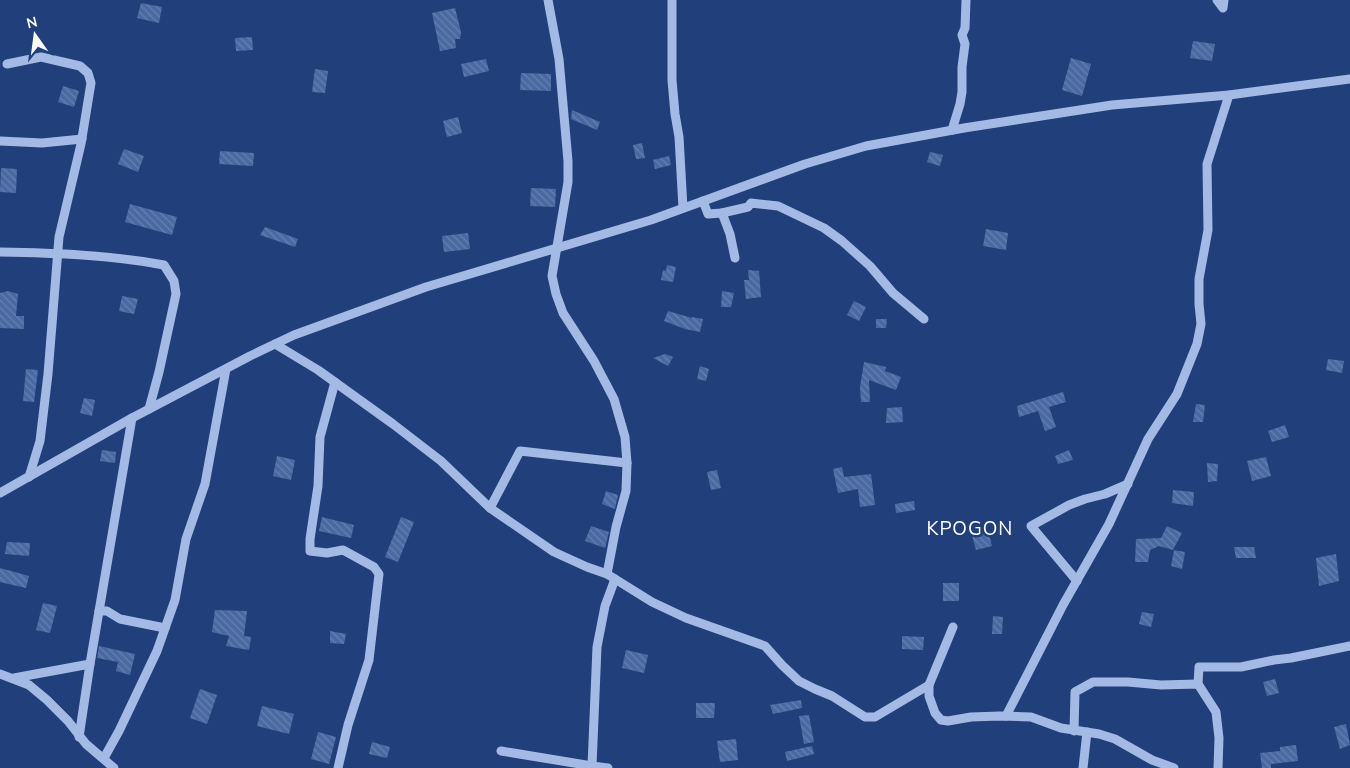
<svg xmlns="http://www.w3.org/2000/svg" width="1350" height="768" font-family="'Nunito Sans',sans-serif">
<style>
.building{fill:url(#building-back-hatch)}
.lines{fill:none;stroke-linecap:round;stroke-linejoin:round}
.minor{stroke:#a3bae5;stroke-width:9}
.labels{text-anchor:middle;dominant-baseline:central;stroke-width:5;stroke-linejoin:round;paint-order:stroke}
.quarter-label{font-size:19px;letter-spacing:1px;fill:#fff;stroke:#213f7a}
</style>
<defs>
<pattern id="building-back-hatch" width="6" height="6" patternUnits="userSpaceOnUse" patternTransform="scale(1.25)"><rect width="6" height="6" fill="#4a69a3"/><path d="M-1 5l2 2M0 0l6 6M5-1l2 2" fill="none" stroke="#6580b1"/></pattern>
</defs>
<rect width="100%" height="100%" fill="#213f7a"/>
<g class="building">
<polygon points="141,3 162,7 159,23 137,18"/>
<polygon points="455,8 461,32 460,39 455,39 456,48 440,51 432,13"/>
<polygon points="252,37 253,50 236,51 235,38"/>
<polygon points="1193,41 1215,44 1212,61 1190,58"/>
<polygon points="1071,58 1091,64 1082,96 1062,90"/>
<polygon points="486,59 489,71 464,77 461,64"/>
<polygon points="315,69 328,71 325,93 312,92"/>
<polygon points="521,73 551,74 551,91 520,90"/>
<polygon points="63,86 79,91 74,107 58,102"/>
<polygon points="572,110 600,122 597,130 571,119"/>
<polygon points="458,117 462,133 447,137 443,121"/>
<polygon points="642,143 645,158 636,159 633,145"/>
<polygon points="124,149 144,156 138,172 118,164"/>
<polygon points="220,151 254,153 253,166 219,164"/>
<polygon points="930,152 943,155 940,166 927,162"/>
<polygon points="669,156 671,165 655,169 653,160"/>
<polygon points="1,168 17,169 16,193 0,192"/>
<polygon points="531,188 556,189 555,207 530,206"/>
<polygon points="130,204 177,217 172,235 125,222"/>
<polygon points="265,227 298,239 295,247 260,235"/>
<polygon points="986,229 1008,233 1006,250 983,246"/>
<polygon points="468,233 470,249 444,252 442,236"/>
<polygon points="667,265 676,267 673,282 661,280 663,270 666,271"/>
<polygon points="748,270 759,271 761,297 746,299 744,280 749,280"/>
<polygon points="8,291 18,294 16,316 24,316 24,329 0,328 0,293"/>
<polygon points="722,291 734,293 731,307 721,307"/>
<polygon points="122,296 138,299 134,314 119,311"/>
<polygon points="854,301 866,307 859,321 847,315"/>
<polygon points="668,311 692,318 692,317 703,319 700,332 685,329 664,321"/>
<polygon points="876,319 887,319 886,328 876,328"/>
<polygon points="665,354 673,357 668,366 653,358"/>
<polygon points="1328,359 1344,361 1342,373 1326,370"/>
<polygon points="864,362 886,367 885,371 901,377 896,390 869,380 870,402 861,402 860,387"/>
<polygon points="700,366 709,369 706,381 697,379"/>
<polygon points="26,369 38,370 34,402 23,401"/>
<polygon points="1063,392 1066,402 1049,407 1056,427 1045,431 1038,411 1019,417 1017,406"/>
<polygon points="84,398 95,400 92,416 80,413"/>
<polygon points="1196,404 1205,405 1203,422 1193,422"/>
<polygon points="902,407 903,422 886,423 887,408"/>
<polygon points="1285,425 1289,437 1272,442 1268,431"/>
<polygon points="102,450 116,452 115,463 100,461"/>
<polygon points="1069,450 1073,460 1058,464 1055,456"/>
<polygon points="277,456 295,460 291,480 273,476"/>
<polygon points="1266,457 1271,476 1252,481 1247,461"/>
<polygon points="1207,463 1218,464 1217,481 1208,482"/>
<polygon points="842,467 844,477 871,474 875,505 860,507 858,489 838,493 833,469"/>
<polygon points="717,470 721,488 711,490 707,472"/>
<polygon points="1173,490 1194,492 1193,506 1172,503"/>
<polygon points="606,491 618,495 615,509 602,504"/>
<polygon points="914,501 915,510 896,513 895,504"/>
<polygon points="322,517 354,525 351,538 319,531"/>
<polygon points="401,517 414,522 398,562 385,557"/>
<polygon points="591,526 609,532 605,548 585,541"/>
<polygon points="1167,526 1182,533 1173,550 1159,546 1150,550 1148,562 1135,562 1136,539 1161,538"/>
<polygon points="987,527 992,546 976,550 971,532"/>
<polygon points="7,542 30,543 29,556 5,554"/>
<polygon points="1234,547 1254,547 1256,558 1236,558"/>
<polygon points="1174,550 1185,552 1182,569 1171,566"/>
<polygon points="1336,554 1339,581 1319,586 1316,558"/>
<polygon points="0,568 29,576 26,588 0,582"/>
<rect x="943" y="583" width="16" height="18"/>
<polygon points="43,603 57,606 50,633 36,630"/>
<polygon points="215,610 247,611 244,636 251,637 249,650 226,646 229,636 212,632"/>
<polygon points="1142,612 1154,614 1151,627 1139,624"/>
<polygon points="993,616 1003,617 1002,634 992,634"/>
<polygon points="330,631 346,634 344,644 330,643"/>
<polygon points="902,636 924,637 923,650 902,649"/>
<polygon points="99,646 135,654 130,675 116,671 118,662 97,658"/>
<polygon points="626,650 648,655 644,673 622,668"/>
<polygon points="1275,679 1279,693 1267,696 1263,682"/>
<polygon points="200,689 217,695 207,724 190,718"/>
<polygon points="801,700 802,708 773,714 770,705"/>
<polygon points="696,703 715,703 714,718 696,718"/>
<polygon points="262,706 294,714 289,734 257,726"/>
<polygon points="809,715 814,742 804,744 799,716"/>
<polygon points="1346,724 1350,745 1340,749 1334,727"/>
<polygon points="318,732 336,737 329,764 311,759"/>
<polygon points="736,739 738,760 720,762 717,741"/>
<polygon points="372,742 390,747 387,758 369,754"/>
<polygon points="1296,745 1298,761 1271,764 1271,768 1262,768 1260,753 1280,751 1280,747"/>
<polygon points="812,746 814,754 787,761 785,752"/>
</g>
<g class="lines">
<g class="minor">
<polyline points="548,0 559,59 568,161 568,182 552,276 556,294 563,313 594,361 614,399 625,437 627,463 626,491 616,527 607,574"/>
<polyline points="672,0 672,80 675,114 679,137 683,208"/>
<polyline points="1217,0 1223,8 1224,0"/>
<polyline points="7,64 41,57 80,66 88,73 91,83 81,144 59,237 48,374 40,441 29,477"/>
<polyline points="952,130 960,104 962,92 962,67 965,44 962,35 965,28 966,0"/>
<polyline points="0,141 42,143 82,139"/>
<polyline points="703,201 708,214 722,213 730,234 735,258"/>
<polyline points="722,213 748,207 751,203 778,206 824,228 842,241 870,266 893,293 924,319"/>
<path d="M0 252C55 253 110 255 164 265L174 281 176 294 159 372 149 409"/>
<polyline points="275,344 318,370 393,424 441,461 490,508 554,552 587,567 607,574 652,602 686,618 765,646 782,665 799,681 815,689 832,696 865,717 875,717 929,685"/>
<polyline points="335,382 320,437 318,486 310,539 310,551 327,553 343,550 374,567 379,574 369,660 348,725 338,768"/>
<polyline points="0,493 132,418 250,356 294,335 426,287 651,220 805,164 866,146 964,128 1112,105 1229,95 1350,79"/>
<polyline points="490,508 520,451 627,463"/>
<polyline points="1077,581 1031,526 1069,505 1085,499 1105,494 1128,484"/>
<polyline points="99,611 107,611 120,619 165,628"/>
<polyline points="953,627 929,685 929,696 935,713 941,720 948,721 971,717 1000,716 1031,717 1061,728 1099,734 1115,739 1152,760 1174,768"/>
<polyline points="0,674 29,685 47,700 68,721 86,744 114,768"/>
<polyline points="14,678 90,664"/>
<polyline points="1198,684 1199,667 1241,667 1274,660 1291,658 1350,646"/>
<polyline points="1006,716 1063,605 1109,524 1148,439 1177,394 1197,344 1201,324 1199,304 1199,279 1208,230 1207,164 1229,95"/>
<polyline points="1074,731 1075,692 1093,682 1128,682 1161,685 1198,684 1216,712 1219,738 1218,768"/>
<polyline points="79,737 90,664 132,418"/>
<polyline points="501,751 592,766 597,647 605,606 615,579"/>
<polyline points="104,758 119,731 157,651 175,600 186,539 205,484 226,369"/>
<polyline points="592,766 608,768"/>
<polyline points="1083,768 1087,732"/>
</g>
</g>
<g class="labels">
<g class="quarter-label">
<text x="970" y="529">KPOGON</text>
</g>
</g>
<g transform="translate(35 35) rotate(346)" stroke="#213f7a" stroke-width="4" paint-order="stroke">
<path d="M0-4L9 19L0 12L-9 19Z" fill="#ffffff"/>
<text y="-8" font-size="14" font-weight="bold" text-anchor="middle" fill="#ffffff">N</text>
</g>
</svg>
